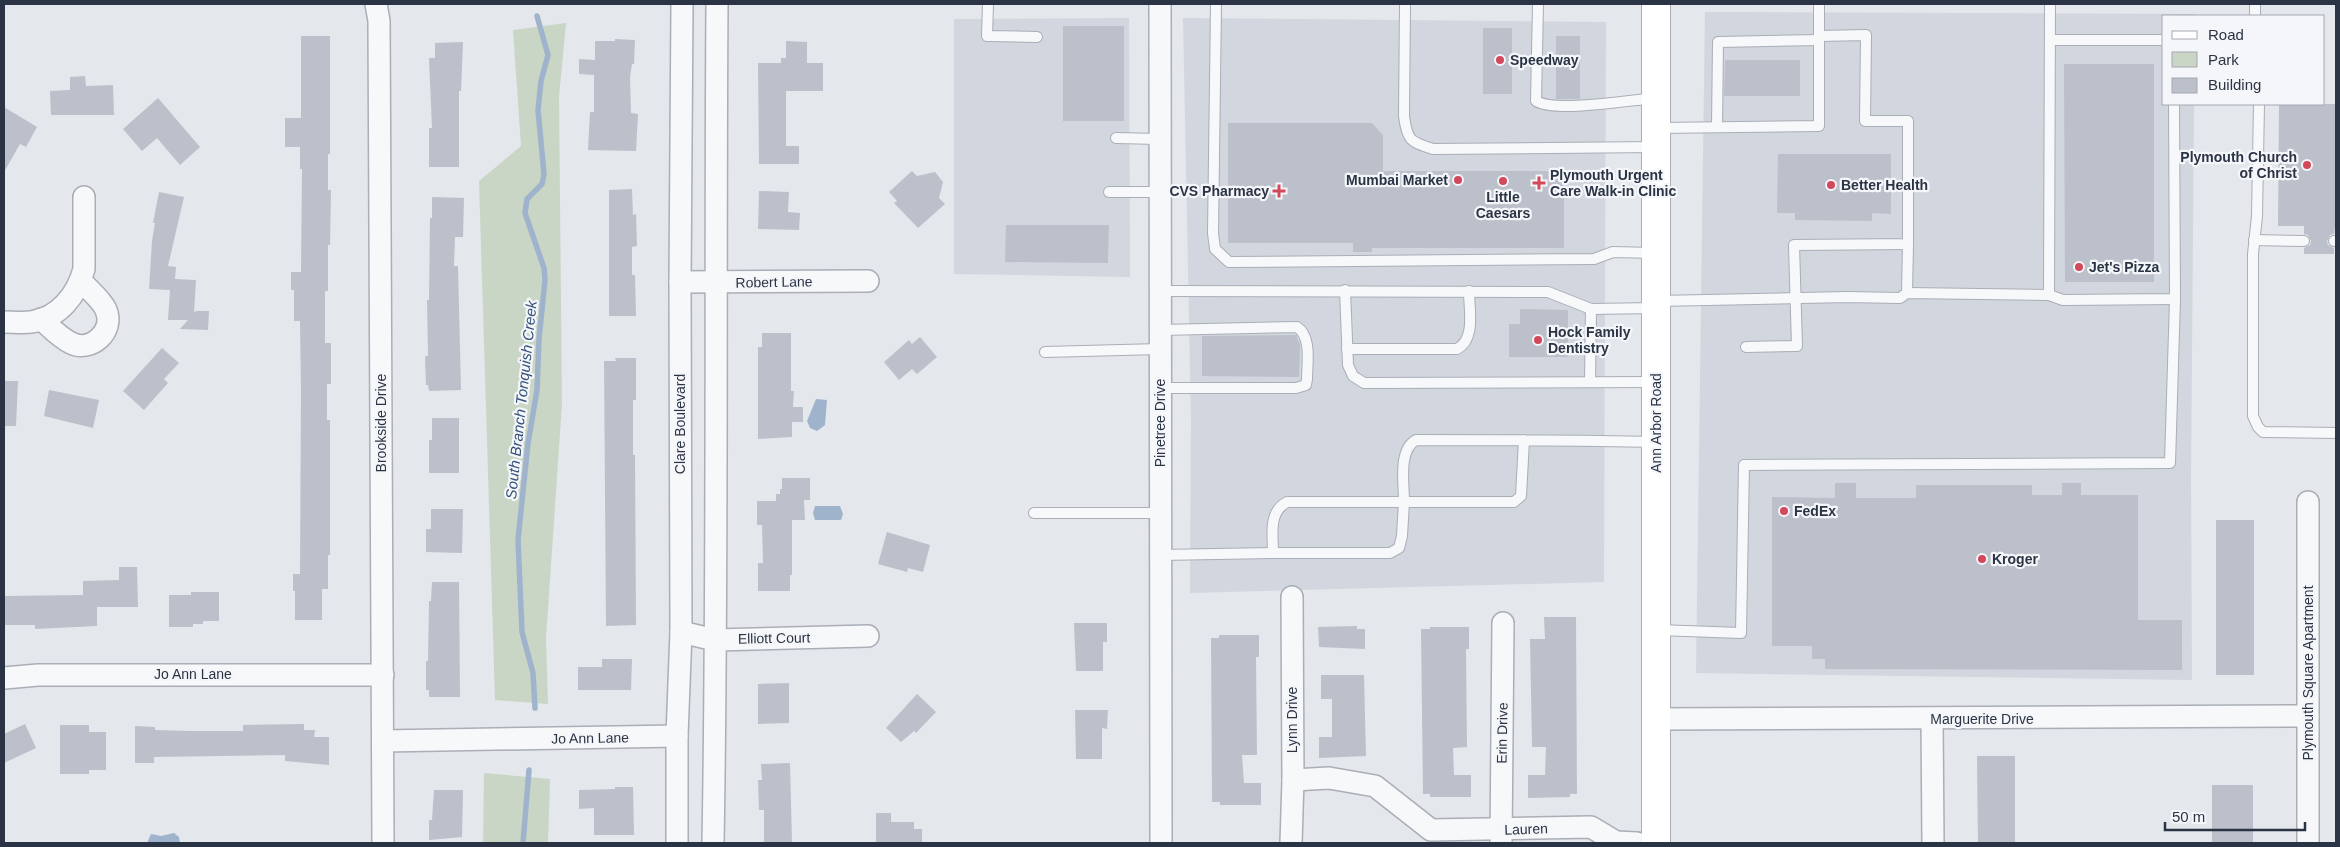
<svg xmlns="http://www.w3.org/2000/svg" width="2340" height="847" font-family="Arial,sans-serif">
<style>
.built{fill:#d2d6de}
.green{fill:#c9d6c5}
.water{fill:#9fb4cc}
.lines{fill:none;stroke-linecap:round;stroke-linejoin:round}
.stream{stroke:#9fb4cc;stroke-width:5.5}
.building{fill:#bbc0ca}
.service-casing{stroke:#a9aeb7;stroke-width:12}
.minor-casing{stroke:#a9aeb7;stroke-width:24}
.secondary-casing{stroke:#a9aeb7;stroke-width:30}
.service{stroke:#f7f8fa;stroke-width:10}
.minor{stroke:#f7f8fa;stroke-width:21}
.secondary{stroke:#fff;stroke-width:28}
.poi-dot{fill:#d1495b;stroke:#f4f6f9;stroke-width:2}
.labels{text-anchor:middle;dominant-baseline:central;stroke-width:4.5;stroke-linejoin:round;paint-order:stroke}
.poi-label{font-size:14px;font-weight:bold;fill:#2b3445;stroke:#f4f6f9;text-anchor:start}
.street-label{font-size:14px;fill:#2b3445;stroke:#f4f6f9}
.water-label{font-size:15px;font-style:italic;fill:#34527a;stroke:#f4f6f9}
</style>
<rect width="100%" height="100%" fill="#e4e7ec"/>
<g class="built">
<polygon points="1705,12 2195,14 2195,16 2164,16 2164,104 2194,104 2191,479 2192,680 1696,673"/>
<polygon points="1129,18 1130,277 954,274 954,19"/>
<polygon points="1183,18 1606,22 1604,582 1190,593 1191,418"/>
</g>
<g class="green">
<polygon points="566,23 559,97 562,404 546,638 548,704 495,700 479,181 521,146 513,30"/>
<polygon points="484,773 550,779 548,843 483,843"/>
</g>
<g class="water">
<polygon points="816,399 827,400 825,425 817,431 810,428 807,421"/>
<polygon points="815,506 840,506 843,514 841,520 815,520 813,513"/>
<polygon points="174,833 179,837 180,843 147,843 151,834 161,836"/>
</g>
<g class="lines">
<g class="stream">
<polyline points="535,708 533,673 522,632 518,540 528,443 537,390 539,339 545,280 544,268 525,213 527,199 542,184 544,174 538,110 541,81 548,55 537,16"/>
<polyline points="523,843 529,770"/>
</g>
</g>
<g class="building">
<rect x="1063" y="26" width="61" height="95"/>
<rect x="1483" y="28" width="29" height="66"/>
<polygon points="301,36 330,36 330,154 328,154 328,190 331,190 330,245 328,245 328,291 325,291 325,343 331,343 331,384 327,384 327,420 330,420 330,555 328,555 328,589 322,589 322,620 295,620 295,591 293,591 293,574 300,574 301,391 300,321 294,321 294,290 291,290 291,272 301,272 302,169 300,169 300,147 285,147 285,118 301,118"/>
<rect x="1556" y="36" width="24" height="63"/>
<polygon points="615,39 635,40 634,64 632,64 630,77 631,113 638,114 636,151 588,150 590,112 594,112 594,75 579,74 579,59 595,60 595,41 615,41"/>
<polygon points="786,41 807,42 807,63 823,63 823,91 786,91 786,146 799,146 799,164 759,164 758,63 781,63 781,58 786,58"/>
<polygon points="463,42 461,91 459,91 459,167 429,167 429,128 432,128 429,58 435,58 435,43"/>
<polygon points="1725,60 1800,60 1800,96 1724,96"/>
<polygon points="2064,64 2154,64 2154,282 2065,282"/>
<polygon points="85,76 86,86 113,85 114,115 51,115 50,91 70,90 70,77"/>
<polygon points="158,98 200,147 180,165 157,138 142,151 123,129"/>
<polygon points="2279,104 2336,104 2336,226 2335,226 2334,234 2330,235 2327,241 2328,245 2334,248 2334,254 2304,254 2304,248 2310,245 2311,241 2308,235 2304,234 2304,226 2278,226"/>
<polygon points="4,107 37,127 26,147 20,144 4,172"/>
<polygon points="1228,123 1372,123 1383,135 1383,171 1564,171 1564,248 1372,248 1372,252 1353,252 1353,243 1228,243"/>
<polygon points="1778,154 1891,154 1891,214 1872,213 1872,221 1795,220 1795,213 1777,213"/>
<polygon points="912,171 917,176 935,172 943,182 939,198 945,204 918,228 894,203 897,201 889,192"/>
<polygon points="632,189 633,215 636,214 637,246 632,247 632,275 635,275 636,316 609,316 609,190"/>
<polygon points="759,191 789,192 788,212 800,213 799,230 758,229"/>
<polygon points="159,192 184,197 168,266 176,267 175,279 196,280 194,313 196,311 209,311 208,330 180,329 188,320 168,320 170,290 149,289 152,241 155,223 153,223"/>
<polygon points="432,197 464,198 463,237 455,237 454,266 458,266 461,390 429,391 428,385 426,385 425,356 428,356 427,300 429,300 430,218 432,218"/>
<polygon points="1006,225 1109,225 1108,263 1005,262"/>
<polygon points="1520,309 1568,310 1568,357 1509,357 1509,324 1520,324"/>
<polygon points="762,333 791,333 791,391 794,391 793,407 803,407 803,422 792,422 792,437 758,439 758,347 762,347"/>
<polygon points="1296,335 1300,345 1299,377 1202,376 1202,336"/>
<polygon points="920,337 937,357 917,374 912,369 899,380 884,362 909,340 912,344"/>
<polygon points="162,348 179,363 164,379 168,383 144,410 123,391"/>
<polygon points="615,358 636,358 636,400 633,400 633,455 635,455 636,625 606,626 604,361 616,361"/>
<polygon points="4,381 18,381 16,426 4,426"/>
<polygon points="49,390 99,400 93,428 44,416"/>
<polygon points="432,418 459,418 459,473 429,473 429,440 432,440"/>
<polygon points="782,478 810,478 810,500 804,500 805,520 792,520 792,575 790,575 790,591 758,591 758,563 763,563 762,525 757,525 757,501 776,501 776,494 780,494 780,489 782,489"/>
<polygon points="1835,483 1856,483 1856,498 1916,498 1916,485 2032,485 2032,495 2062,495 2062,483 2081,483 2081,495 2138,495 2138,620 2182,620 2182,670 1825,669 1825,659 1812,659 1812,646 1772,646 1772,497 1835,498"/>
<polygon points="431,509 463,509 462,553 426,552 426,529 431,529"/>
<rect x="2216" y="520" width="38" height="155"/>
<polygon points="887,532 930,545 923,572 908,568 907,572 878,564"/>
<polygon points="119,567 137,567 138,607 97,607 97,626 35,629 35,625 4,625 4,596 83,595 83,581 119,580"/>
<polygon points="432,582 459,582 460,697 429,697 429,690 426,690 426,661 428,661 429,601 431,601"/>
<polygon points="191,592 219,592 219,621 203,621 203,624 193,624 193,627 169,627 169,595 191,595"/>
<polygon points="1544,617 1576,617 1577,794 1570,794 1570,797 1528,798 1528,775 1545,775 1546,747 1532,747 1530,639 1545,639"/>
<polygon points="1074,623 1107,623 1107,642 1103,642 1103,671 1076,671"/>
<polygon points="1357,626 1357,629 1365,629 1365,649 1319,647 1318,627"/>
<polygon points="1430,627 1469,627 1469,649 1466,649 1467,747 1453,748 1454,775 1471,775 1471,797 1430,797 1430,794 1423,794 1421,629 1430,629"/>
<polygon points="1219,635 1259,635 1259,657 1256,657 1257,755 1242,755 1244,783 1261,783 1261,805 1220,805 1220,802 1212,802 1211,638 1219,638"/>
<polygon points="602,659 632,659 631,690 578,690 578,667 602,667"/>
<polygon points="1321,675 1364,675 1366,756 1319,758 1319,737 1332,737 1332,699 1321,699"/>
<polygon points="789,683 789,723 758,724 758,684"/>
<polygon points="917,694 936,712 916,733 914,731 901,742 886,728"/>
<polygon points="1075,710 1108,710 1107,729 1102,728 1102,759 1076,759"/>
<polygon points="25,724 36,748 4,763 4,734"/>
<polygon points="304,724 304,730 315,730 314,737 329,737 329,765 285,761 285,755 154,757 154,763 135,763 135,726 155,727 155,730 190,731 243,731 243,725"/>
<polygon points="60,725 89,725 89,732 106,732 106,770 89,770 89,774 60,774"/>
<polygon points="1977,756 2015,756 2015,843 1978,843"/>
<polygon points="790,763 792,843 764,843 764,810 759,810 758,780 762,780 761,764"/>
<rect x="2212" y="785" width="41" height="58"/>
<polygon points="615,787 633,787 634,835 594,835 594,808 579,809 579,790 615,789"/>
<polygon points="434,790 463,790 462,837 429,840 429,820 432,820"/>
<polygon points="876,813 891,813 891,822 914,822 914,829 922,829 922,843 876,843"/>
</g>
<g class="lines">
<g class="service-casing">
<g id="service">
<polyline points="988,4 987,36 1037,37"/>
<polyline points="1216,4 1213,233 1215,249 1229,262 1594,259 1613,252 1655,253"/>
<path d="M1405 4 1404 116C1407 141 1411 142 1433 149L1655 147"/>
<path d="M1538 4 1536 101C1556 113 1629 100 1656 98"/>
<polyline points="2255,16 2255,4"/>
<polyline points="2050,40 2164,40"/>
<polyline points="2259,104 2257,216 2253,254 2253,416 2258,427 2263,432 2336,433"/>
<polyline points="1717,126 1718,42 1819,40"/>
<polyline points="1658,128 1819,126 1819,4"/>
<polyline points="1116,138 1159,139"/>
<polyline points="1109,192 1159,192"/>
<polyline points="2254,240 2304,241"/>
<polyline points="2334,241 2336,241"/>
<polyline points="1345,290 1348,365 1353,376 1364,383 1656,382"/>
<polyline points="1160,291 1548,292 1591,309 1655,308"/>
<polyline points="1907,293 1908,244"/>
<polyline points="2049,295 2050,4"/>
<polyline points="1657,301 1847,297 1900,298 1907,293 2049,295 2063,300 2175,299 2174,104"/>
<polyline points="1746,347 1797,346 1794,245 1908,244 1908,121 1865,121 1866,35 1819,36"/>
<path d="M1347 349H1457C1476 339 1469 310 1469 291"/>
<polyline points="1045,352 1160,349"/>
<polyline points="1590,381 1591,309"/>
<path d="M1160 388H1296L1306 385 1307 379C1307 363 1312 337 1297 327L1160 330"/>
<path d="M1524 440 1521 496 1514 502H1404L1402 536 1399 548 1390 553H1273C1273 535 1268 512 1287 502H1404C1404 483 1398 450 1416 440 1496 440 1575 440 1655 442"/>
<polyline points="1034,513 1160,513"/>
<polyline points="1160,555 1273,553"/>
<polyline points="1658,630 1741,633 1744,465 2170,463 2175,299"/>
</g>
</g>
<g class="minor-casing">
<g id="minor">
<polyline points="376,4 379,21 383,843"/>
<polyline points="1160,4 1161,843"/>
<polyline points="680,282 868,281"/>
<path d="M41 319C50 327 60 338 71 343 91 353 115 331 106 310 102 300 88 289 81 281"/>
<path d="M4 322C13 322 23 323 31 322 59 318 77 295 84 269V197"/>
<polyline points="681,632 715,640 868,636"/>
<polyline points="4,678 38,675 383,675"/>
<polyline points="1655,719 2308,716"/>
<polyline points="1932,719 1933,843"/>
<polyline points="383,741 677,736"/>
<polyline points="1293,780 1329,778 1375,786 1431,830 1591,827 1616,842 1637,843"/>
<polyline points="677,843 677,736 681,632 680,282 682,4"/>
<path d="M713 843C718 564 715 284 717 4"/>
<polyline points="1291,843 1293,780 1292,597"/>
<polyline points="1501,843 1503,623"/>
<polyline points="2308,843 2308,502"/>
</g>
</g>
<g class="secondary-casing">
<polyline id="secondary" points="1656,843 1656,4"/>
</g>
<use href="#service" class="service"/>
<use href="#minor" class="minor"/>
<use href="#secondary" class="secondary"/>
</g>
<g class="poi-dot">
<circle cx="1500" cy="60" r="5"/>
<circle cx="2307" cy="165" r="5"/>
<circle cx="1458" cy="180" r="5"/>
<circle cx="1503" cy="181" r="5"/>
<path d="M1536.5 175.5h5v5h5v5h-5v5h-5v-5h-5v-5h5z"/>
<circle cx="1831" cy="185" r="5"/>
<path d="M1276.5 183.5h5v5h5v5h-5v5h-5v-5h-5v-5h5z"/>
<circle cx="2079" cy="267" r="5"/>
<circle cx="1538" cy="340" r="5"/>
<circle cx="1784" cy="511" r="5"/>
<circle cx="1982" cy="559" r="5"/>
</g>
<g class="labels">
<g class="poi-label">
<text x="1510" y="60">Speedway</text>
<text x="2297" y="157" text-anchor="end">Plymouth Church<tspan x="2297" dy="16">of Christ</tspan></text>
<text x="1550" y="175">Plymouth Urgent<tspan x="1550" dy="16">Care Walk-in Clinic</tspan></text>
<text x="1448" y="180" text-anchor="end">Mumbai Market</text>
<text x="1841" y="185">Better Health</text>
<text x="1269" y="191" text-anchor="end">CVS Pharmacy</text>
<text x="1503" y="197" text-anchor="middle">Little<tspan x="1503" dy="16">Caesars</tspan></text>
<text x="2089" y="267">Jet's Pizza</text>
<text x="1548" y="332">Hock Family<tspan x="1548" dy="16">Dentistry</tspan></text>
<text x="1794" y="511">FedEx</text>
<text x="1992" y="559">Kroger</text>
</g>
<g class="street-label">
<text transform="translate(774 282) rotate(-1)">Robert Lane</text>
<text transform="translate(381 423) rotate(-90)">Brookside Drive</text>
<text transform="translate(1160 423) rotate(-90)">Pinetree Drive</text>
<text transform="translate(1656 423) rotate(-90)">Ann Arbor Road</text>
<text transform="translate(680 424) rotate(-90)">Clare Boulevard</text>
<text transform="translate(774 638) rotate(-1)">Elliott Court</text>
<text transform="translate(2308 673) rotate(-90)">Plymouth Square Apartment</text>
<text x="193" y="674">Jo Ann Lane</text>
<text x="1982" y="719">Marguerite Drive</text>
<text transform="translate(1292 720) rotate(-90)">Lynn Drive</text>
<text transform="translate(1502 733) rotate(-89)">Erin Drive</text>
<text transform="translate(590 738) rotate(-1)">Jo Ann Lane</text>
<text transform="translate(1526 829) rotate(-2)">Lauren</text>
</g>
<g class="water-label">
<text transform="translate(521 400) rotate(-84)">South Branch Tonquish Creek</text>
</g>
</g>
<rect width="2340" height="847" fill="none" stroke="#2b3445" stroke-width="10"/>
<rect x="2162" y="15" width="162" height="90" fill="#f4f6f9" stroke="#a4a8b1"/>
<rect x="2172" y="31" width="25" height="8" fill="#ffffff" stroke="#a4a8b1"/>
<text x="2208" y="40" font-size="15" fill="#2b3445">Road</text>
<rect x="2172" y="52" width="25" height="15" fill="#c9d6c5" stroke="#a4a8b1"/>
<text x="2208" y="65" font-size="15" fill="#2b3445">Park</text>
<rect x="2172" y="78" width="25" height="15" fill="#bbc0ca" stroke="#a4a8b1"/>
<text x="2208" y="90" font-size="15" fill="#2b3445">Building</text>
<path d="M2165 822v8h140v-8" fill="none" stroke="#2b3445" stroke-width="2.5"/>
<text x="2172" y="822" font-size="15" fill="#2b3445" stroke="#f4f6f9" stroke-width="4" paint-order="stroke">50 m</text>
</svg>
